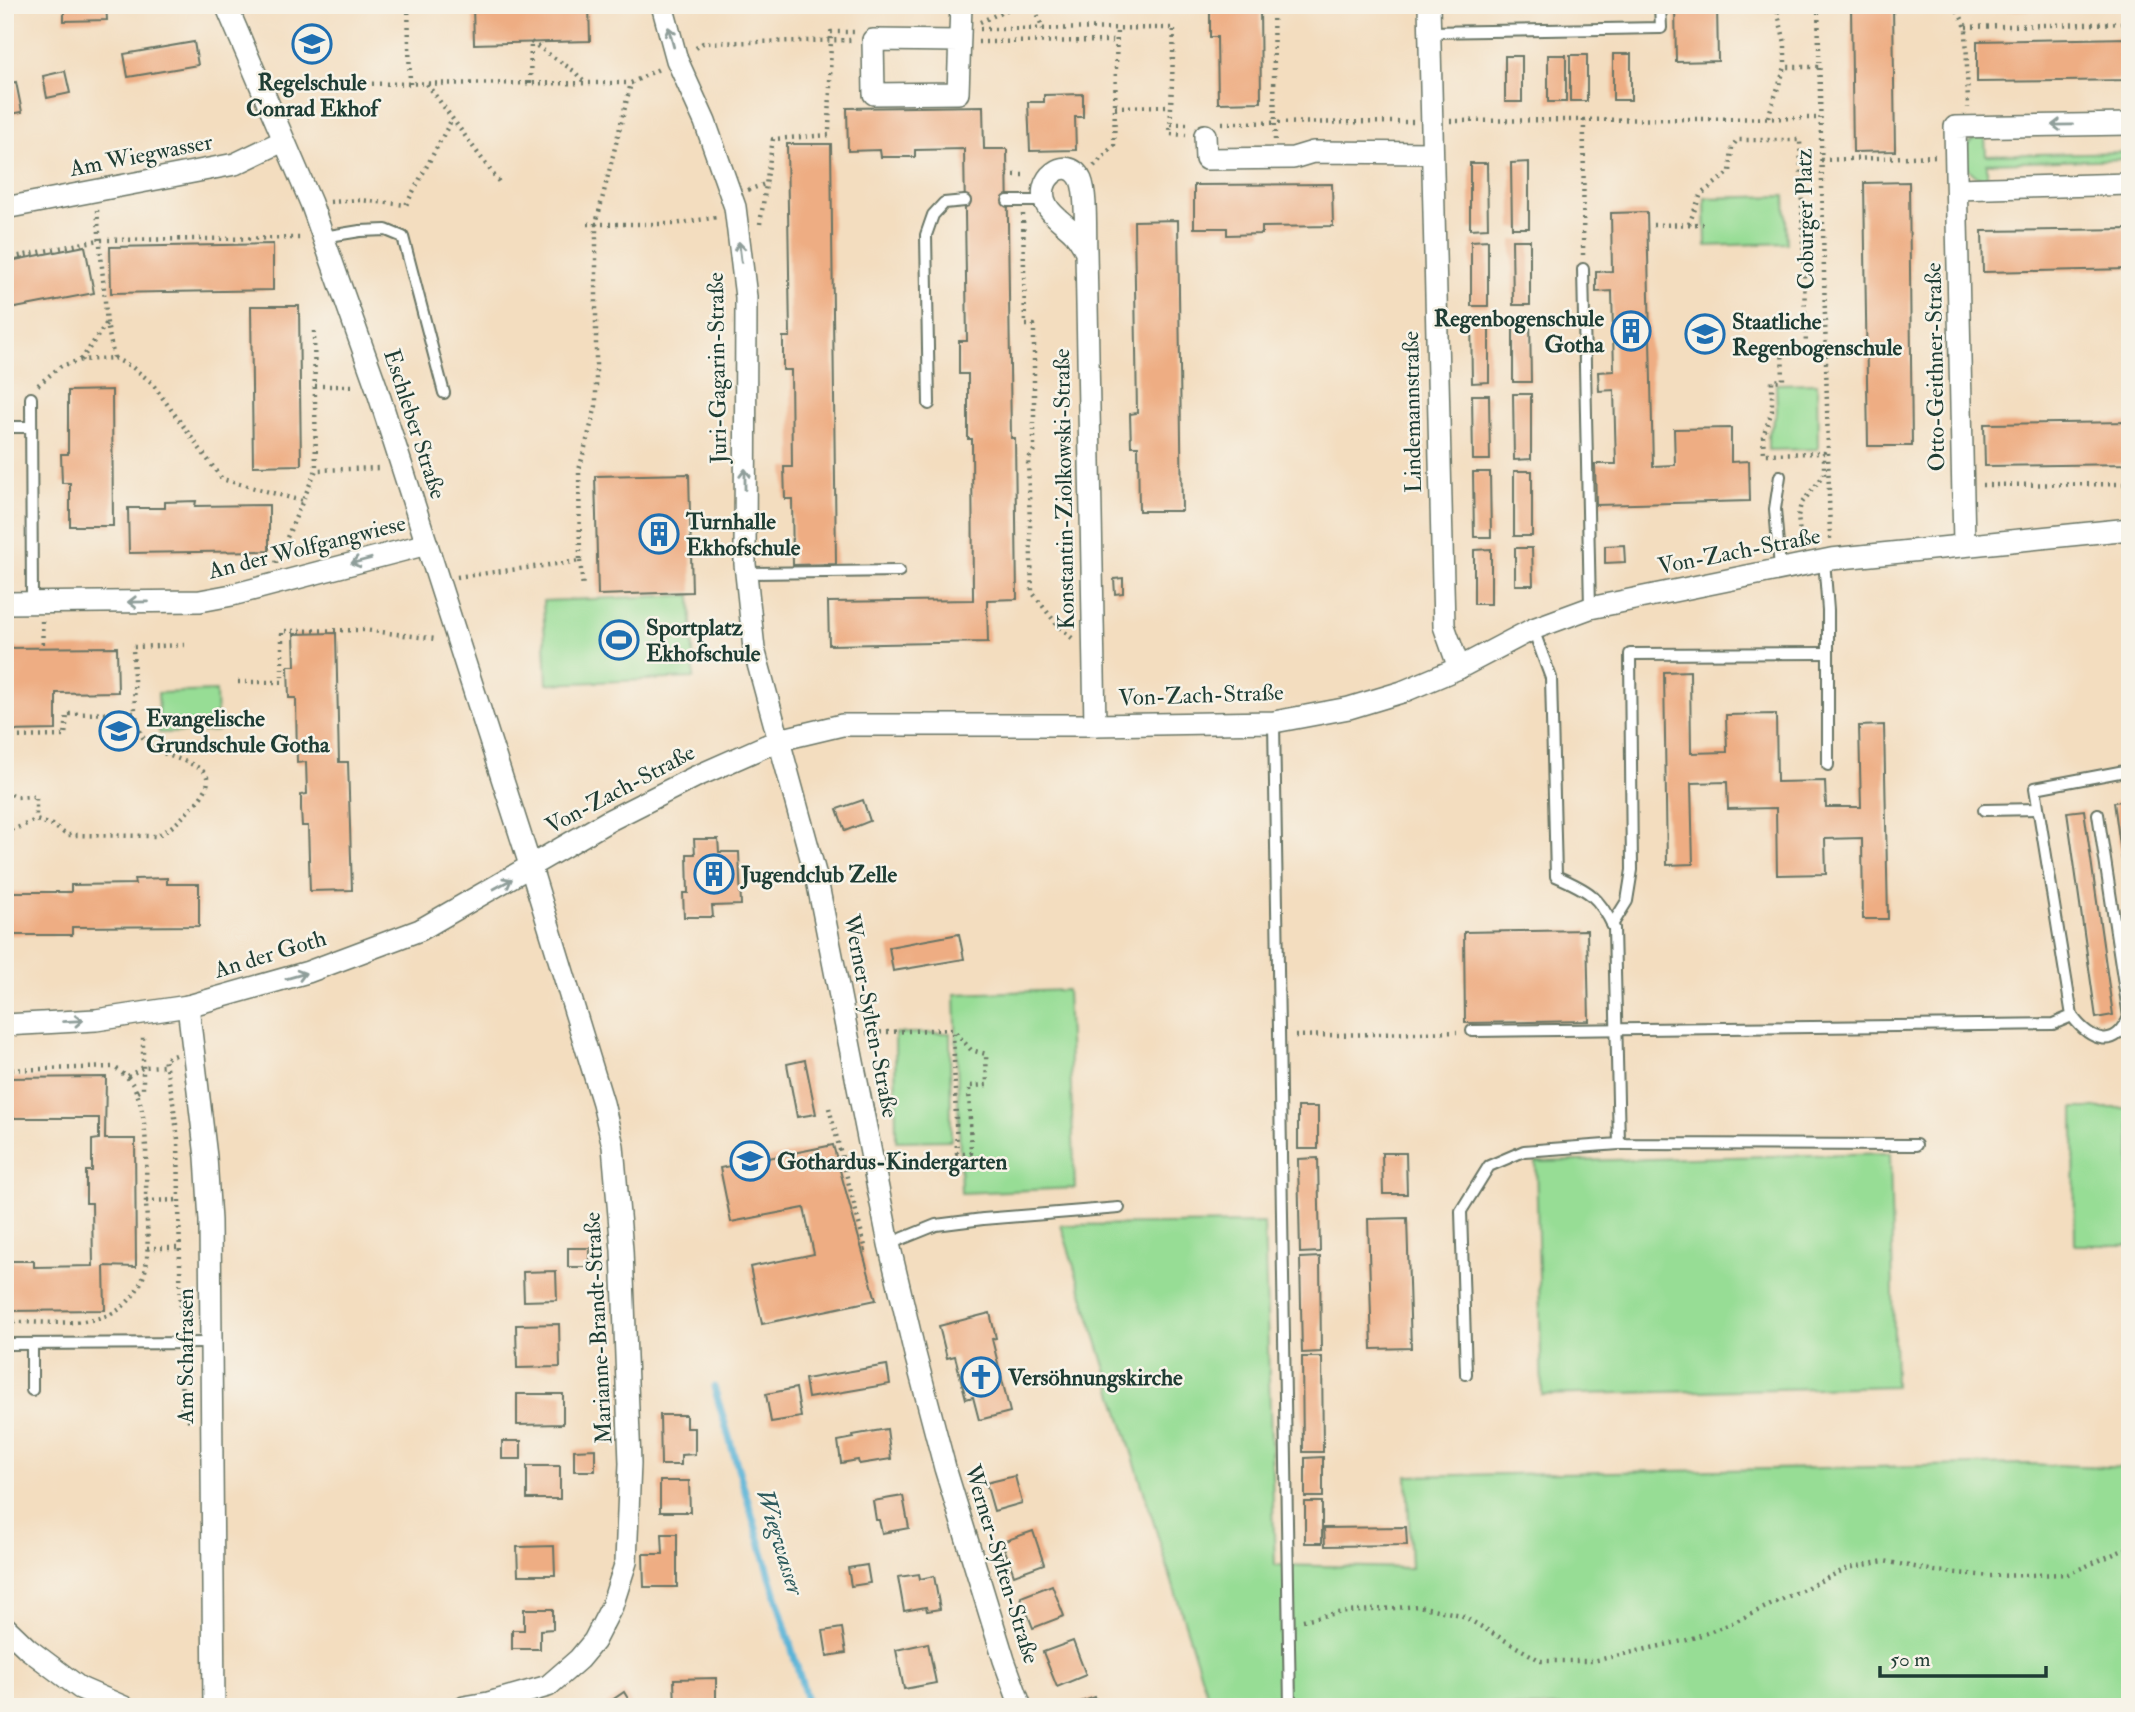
<svg xmlns="http://www.w3.org/2000/svg" width="2135" height="1712" font-family="'IM FELL Double Pica',serif">
<style>
.green{fill:#97dd95;stroke:#5b8d64;stroke-width:2}
.lines{fill:none;stroke-linecap:round;stroke-linejoin:round}
.stream{stroke:#5ab4d7;stroke-width:7}
.building{fill:#eead83}
.lane-casing{stroke:#697565;stroke-width:14}
.street-casing{stroke:#697565;stroke-width:24}
.path{stroke:#697565;stroke-width:4.5;stroke-dasharray:2 5;stroke-linecap:butt}
.lane{stroke:#fff;stroke-width:10}
.street{stroke:#fff;stroke-width:21}
.oneway{stroke:#8f9e9a}
.labels{text-anchor:middle;dominant-baseline:central;stroke-width:5;stroke-linejoin:round;paint-order:stroke}
.poi-label{font-size:23px;font-weight:bold;fill:#1f3d34;stroke:#f7f3e8;text-anchor:start}
.street-label{font-size:23px;fill:#1f3d34;stroke:#f7f3e8}
.water-label{font-size:24px;font-style:italic;fill:#2e5b5d;stroke:#f7f3e8}
</style>
<rect width="100%" height="100%" fill="#f7f3e8"/>
<filter id="ink" filterUnits="userSpaceOnUse"><feTurbulence type="fractalNoise" baseFrequency=".0143" numOctaves="2"/><feDisplacementMap in="SourceGraphic" scale="14" xChannelSelector="R" yChannelSelector="G"/><feConvolveMatrix kernelMatrix="1 2 1 2 8 2 1 2 1" color-interpolation-filters="sRGB"/></filter>
<filter id="wash" filterUnits="userSpaceOnUse"><feTurbulence type="fractalNoise" baseFrequency=".00686" numOctaves="4" result="noise"/><feDisplacementMap in="SourceGraphic" scale="28" xChannelSelector="R" yChannelSelector="G"/><feGaussianBlur stdDeviation="1.57" result="paint"/><feColorMatrix in="noise" values="0 0 0 0 0 0 0 0 0 0 0 0 0 0 0 0 0 1.4 0 .05"/><feComposite in="paint" operator="in"/></filter>
<g filter="url(#wash)">
<rect width="100%" height="100%" fill="#f3ddbf"/>
<g class="green">
<path d="M1985 136 1986 155 2130 152V159L1987 163V181C1959 172 1954 141 1985 136Z"/>
<polygon points="1785,196 1787,243 1706,246 1705,198"/>
<polygon points="1817,383 1818,449 1768,450 1768,436 1777,412 1776,384"/>
<polygon points="691,595 694,678 547,684 543,601"/>
<polygon points="216,691 217,731 159,733 158,693"/>
<polygon points="1067,990 1075,1188 961,1193 955,994"/>
<polygon points="895,1033 950,1033 951,1140 896,1141"/>
<polygon points="2074,1108 2130,1108 2130,1245 2075,1245"/>
<polygon points="1890,1153 1895,1386 1542,1395 1536,1162"/>
<polygon points="1264,1223 1275,1565 1411,1568 1407,1476 2027,1464 2130,1468 2130,1707 1211,1707 1061,1225"/>
</g>
<g class="lines">
<polyline class="stream" points="714,1387 809,1707"/>
</g>
<g id="blocks">
<g class="building">
<polygon points="64,5 106,5 107,20 64,21"/>
<rect x="337" y="5" width="24" height="4"/>
<polygon points="473,5 589,5 590,41 474,44"/>
<polygon points="1217,5 1260,5 1261,102 1218,103 1217,37 1210,37 1210,7"/>
<polygon points="1675,5 1717,5 1718,61 1676,62"/>
<polygon points="1851,5 1893,5 1895,151 1853,152"/>
<polygon points="1985,5 2060,5 2060,9 1985,11"/>
<polygon points="2130,38 2130,80 1977,82 1977,41"/>
<polygon points="194,42 198,65 128,77 124,54"/>
<rect x="1613" y="54" width="18" height="46"/>
<rect x="1548" y="55" width="18" height="47"/>
<rect x="1570" y="55" width="17" height="46"/>
<rect x="1505" y="56" width="17" height="46"/>
<polygon points="65,71 70,93 47,98 43,76"/>
<polygon points="16,82 22,112 5,115 5,84"/>
<polygon points="1083,94 1083,117 1075,117 1076,150 1030,151 1028,102 1044,102 1044,95"/>
<polygon points="983,106 984,149 1007,149 1011,438 1015,438 1017,599 987,600 988,642 829,645 828,602 973,600 972,439 968,439 968,374 959,374 959,341 967,341 964,149 915,150 915,157 881,157 880,150 848,151 847,108"/>
<polygon points="787,144 831,144 836,564 793,565 792,499 785,499 784,467 792,467 791,370 783,370 783,337 790,337"/>
<polygon points="1529,162 1529,228 1512,228 1511,163"/>
<polygon points="1470,163 1487,163 1488,228 1470,229"/>
<polygon points="1909,182 1912,446 1868,446 1864,183"/>
<polygon points="1332,184 1333,226 1262,227 1262,234 1227,235 1227,228 1194,228 1194,185"/>
<polygon points="1647,212 1653,466 1675,465 1674,429 1731,428 1731,462 1749,461 1750,501 1596,505 1595,464 1616,464 1614,390 1599,391 1598,372 1614,371 1612,291 1596,292 1596,272 1612,271 1611,213"/>
<polygon points="1178,220 1182,511 1139,511 1138,446 1131,446 1130,414 1137,413 1134,221"/>
<polygon points="2130,229 2130,269 1983,272 1982,231"/>
<polygon points="1488,240 1488,306 1471,306 1471,241"/>
<polygon points="1512,240 1530,240 1530,305 1513,305"/>
<polygon points="273,244 273,290 111,293 110,247"/>
<polygon points="85,246 94,293 5,310 5,262"/>
<polygon points="251,306 299,306 301,465 253,466"/>
<polygon points="1471,317 1489,317 1489,382 1472,383"/>
<polygon points="1513,317 1530,317 1531,382 1513,382"/>
<polygon points="112,390 113,526 70,526 70,483 62,483 61,454 68,454 68,391"/>
<polygon points="1513,394 1531,394 1531,459 1514,460"/>
<polygon points="1472,395 1489,395 1490,460 1473,460"/>
<polygon points="2130,422 2130,464 1985,466 1984,424"/>
<rect x="1514" y="471" width="18" height="65"/>
<polygon points="1473,472 1490,472 1491,537 1474,537"/>
<polygon points="689,474 692,592 598,595 595,476"/>
<polygon points="196,501 195,506 269,505 269,551 129,553 128,508 165,508 165,502"/>
<polygon points="1624,545 1625,562 1605,563 1605,546"/>
<polygon points="1515,548 1532,548 1533,585 1515,585"/>
<polygon points="1491,549 1491,604 1474,604 1474,550"/>
<polygon points="1123,578 1123,593 1115,594 1114,579"/>
<polygon points="336,633 339,762 348,762 352,890 310,891 308,826 302,826 301,809 301,795 307,794 306,762 297,763 296,698 289,698 288,666 295,666 294,634"/>
<polygon points="117,647 118,692 56,693 56,730 5,731 5,648"/>
<polygon points="1690,671 1691,753 1727,752 1726,715 1776,714 1777,782 1825,781 1826,807 1861,807 1859,726 1884,725 1888,919 1863,919 1862,838 1825,839 1826,874 1777,875 1776,808 1728,809 1727,782 1691,783 1693,864 1667,865 1664,672"/>
<polygon points="863,800 870,821 845,831 837,809"/>
<polygon points="2130,800 2130,904 2128,904 2114,802"/>
<polygon points="2084,810 2113,1015 2096,1018 2067,812"/>
<polygon points="694,839 718,839 719,852 739,852 741,905 712,906 713,917 684,917 683,893 688,893 687,854 695,854"/>
<polygon points="167,878 167,884 199,884 199,926 72,927 72,935 5,935 5,892 71,892 71,885 135,884 134,879"/>
<polygon points="1587,930 1589,1021 1465,1023 1464,932"/>
<polygon points="959,934 964,959 893,971 889,947"/>
<polygon points="805,1060 816,1114 797,1117 787,1064"/>
<polygon points="106,1077 105,1139 135,1139 136,1267 104,1266 105,1310 5,1311 5,1261 34,1261 34,1267 93,1266 92,1203 86,1203 86,1171 92,1171 92,1140 99,1139 99,1118 5,1118 5,1078"/>
<rect x="1298" y="1107" width="20" height="42"/>
<polygon points="833,1145 876,1300 762,1324 750,1267 814,1254 804,1208 731,1222 720,1168"/>
<polygon points="1382,1153 1406,1153 1407,1194 1383,1194"/>
<polygon points="1318,1158 1320,1252 1300,1253 1298,1159"/>
<polygon points="1407,1218 1411,1348 1372,1349 1368,1219"/>
<polygon points="568,1248 590,1248 589,1267 568,1267"/>
<polygon points="1320,1257 1321,1352 1302,1353 1300,1258"/>
<polygon points="556,1271 557,1300 524,1301 523,1272"/>
<polygon points="990,1313 996,1338 992,1339 1010,1412 979,1420 973,1397 966,1399 955,1356 947,1358 939,1326"/>
<polygon points="559,1324 560,1367 517,1368 516,1325"/>
<polygon points="1302,1357 1322,1357 1323,1452 1303,1452"/>
<polygon points="887,1365 890,1384 808,1398 805,1379"/>
<polygon points="796,1388 801,1417 771,1422 766,1394"/>
<polygon points="517,1394 563,1394 563,1424 517,1425"/>
<polygon points="660,1415 686,1415 686,1428 695,1428 695,1454 681,1455 681,1465 661,1465"/>
<polygon points="887,1429 891,1459 859,1464 858,1460 841,1463 838,1441 854,1438 853,1435"/>
<rect x="502" y="1441" width="19" height="18"/>
<polygon points="595,1449 595,1471 574,1471 574,1450"/>
<polygon points="1323,1457 1323,1497 1305,1497 1305,1458"/>
<rect x="527" y="1466" width="33" height="33"/>
<polygon points="1015,1476 1022,1503 994,1511 986,1483"/>
<polygon points="660,1481 689,1481 690,1512 660,1512"/>
<polygon points="903,1496 909,1528 882,1533 879,1520 876,1520 873,1501"/>
<rect x="1305" y="1502" width="17" height="41"/>
<polygon points="1406,1527 1407,1545 1325,1546 1324,1528"/>
<polygon points="1033,1531 1044,1564 1014,1575 1002,1542"/>
<polygon points="662,1534 677,1534 677,1587 644,1587 643,1554 663,1554"/>
<polygon points="554,1546 555,1575 518,1575 517,1547"/>
<polygon points="867,1565 870,1583 851,1586 848,1568"/>
<polygon points="919,1574 920,1579 934,1576 940,1609 927,1611 926,1607 904,1611 898,1577"/>
<polygon points="1052,1585 1064,1616 1033,1628 1021,1597"/>
<polygon points="524,1609 553,1609 553,1629 540,1630 540,1649 512,1649 512,1630 524,1630"/>
<polygon points="842,1628 846,1653 827,1656 823,1631"/>
<polygon points="1073,1641 1086,1675 1057,1687 1043,1652"/>
<polygon points="928,1643 936,1683 904,1689 896,1650"/>
<polygon points="716,1678 716,1707 675,1707 674,1679"/>
<polygon points="624,1692 633,1707 602,1707"/>
<polygon points="1095,1697 1098,1707 1069,1707 1069,1706"/>
</g>
</g>
</g>
<g filter="url(#ink)">
<use href="#blocks" fill-opacity="0" stroke="#697565" stroke-width="2"/>
<g class="lines">
<g class="lane-casing">
<g id="lane">
<polyline points="1429,32 1661,28 1660,5"/>
<polyline points="1008,201 1045,201"/>
<polyline points="323,237 360,231 386,230 403,237 444,393"/>
<polyline points="1583,269 1590,608"/>
<polyline points="31,398 32,603"/>
<polyline points="929,404 926,235 933,215 944,203 965,201"/>
<polyline points="5,427 31,427"/>
<polyline points="1780,476 1775,509 1780,568"/>
<polyline points="1824,560 1828,610 1828,765"/>
<polyline points="746,573 899,571"/>
<path d="M1533 629 1551 678 1556 876C1588 890 1599 896 1614 928L1619 1144 1916 1145"/>
<polyline points="1274,722 1290,1707"/>
<polyline points="1984,810 2038,809"/>
<polyline points="1612,925 1627,901 1632,870 1630,654 1828,653"/>
<path d="M2072 1016C2090 1040 2115 1051 2129 1017L2098 814"/>
<polyline points="1472,1031 2053,1024 2072,1016 2035,788 2130,770"/>
<polyline points="889,1244 936,1225 983,1219 1119,1208"/>
<polyline points="5,1344 211,1343"/>
<polyline points="32,1344 32,1390"/>
<polyline points="1466,1374 1461,1211 1489,1166 1524,1151 1619,1144"/>
</g>
</g>
<g class="street-casing">
<g id="street">
<polyline points="226,5 311,203 376,386 531,868 603,1103 613,1146 622,1250 630,1463 626,1562 612,1606 594,1641 579,1659 548,1686 488,1703 464,1707"/>
<polyline points="662,5 677,60 705,122 735,207 746,297 745,564 754,649 817,880 889,1244 915,1354 945,1468 1004,1660 1021,1707"/>
<polyline points="1429,5 1444,626 1459,668"/>
<polyline points="959,41 873,40 874,94 958,93 961,5"/>
<polyline points="1205,135 1206,159 1293,158 1313,152 1432,153"/>
<polyline points="1957,189 2130,184"/>
<polyline points="5,208 235,164 283,141"/>
<path d="M1086 251C1082 245 1079 238 1074 233 1066 224 1053 217 1047 206 1032 180 1068 152 1081 180 1087 194 1085 234 1086 251L1095 725"/>
<polyline points="1964,544 1955,127 2130,124"/>
<polyline points="5,603 200,601 232,595 427,544"/>
<polyline points="188,1006 206,1157 210,1221 214,1707"/>
<polyline points="5,1025 96,1020 188,1006 308,972 420,930 610,820 695,777 779,740 842,725 1095,725 1274,722 1349,708 1402,692 1459,668 1533,629 1590,608 1831,559 2130,529"/>
<polyline points="5,1627 28,1649 80,1688 124,1707"/>
</g>
</g>
<g class="path">
<polyline points="408,5 410,84"/>
<polyline points="1028,5 1037,14 1043,29"/>
<polyline points="1273,5 1275,140"/>
<polyline points="1776,5 1785,43 1785,67"/>
<polyline points="1818,5 1830,540"/>
<polyline points="1955,5 1966,27 1968,108"/>
<polyline points="980,22 1018,5"/>
<polyline points="1966,27 2130,23"/>
<polyline points="980,29 1174,28 1170,134 1186,135"/>
<polyline points="531,42 574,71 584,82"/>
<polyline points="978,42 1117,41"/>
<polyline points="696,48 703,43 853,40"/>
<polyline points="530,83 531,43"/>
<polyline points="281,84 631,83 661,68"/>
<polyline points="427,84 499,182"/>
<polyline points="1115,107 1171,106"/>
<polyline points="1768,117 1785,67 1819,67"/>
<polyline points="1450,121 1820,118"/>
<polyline points="1222,123 1413,122"/>
<polyline points="1171,124 1189,124"/>
<polyline points="1821,160 1938,156"/>
<polyline points="1094,166 1114,145 1117,28"/>
<polyline points="1007,175 1026,175"/>
<polyline points="748,190 768,183"/>
<polyline points="330,202 360,200 406,205 452,119"/>
<polyline points="97,210 107,324 114,358"/>
<polyline points="1023,214 1025,325 1034,325 1034,450 1028,460 1032,592 1058,626 1072,638"/>
<polyline points="588,224 675,224 717,217"/>
<polyline points="760,224 773,139 829,135 831,32 856,32"/>
<polyline points="1689,224 1701,194 1730,172 1732,147 1737,140 1800,140 1806,347 1782,347 1783,380 1772,381 1772,411 1763,436 1764,454 1824,453 1824,475 1801,504 1798,516 1801,544"/>
<polyline points="1653,225 1703,224"/>
<polyline points="1583,255 1584,119"/>
<polyline points="5,259 99,240 301,238"/>
<polyline points="314,331 316,470"/>
<polyline points="81,360 106,324"/>
<polyline points="38,385 61,366 81,360 114,358 132,367 151,382 222,479 302,501"/>
<polyline points="315,386 356,386"/>
<polyline points="1982,485 2130,484"/>
<polyline points="580,561 583,587"/>
<polyline points="276,563 316,470 381,468"/>
<polyline points="457,577 580,561 579,470 596,406 596,224 631,83"/>
<polyline points="42,621 43,648"/>
<polyline points="238,682 282,682 282,631 364,630 436,639"/>
<polyline points="5,737 65,736 67,714 135,713 133,647 186,645"/>
<polyline points="5,791 17,797 36,796 36,820"/>
<path d="M5 833 36 820 52 825 67 835 156 836C172 829 182 818 194 805 236 761 170 765 147 743 140 736 138 723 135 713"/>
<polyline points="866,1033 953,1029 957,1153 971,1153 969,1086 987,1085 986,1054 971,1050 953,1029"/>
<polyline points="1295,1036 1457,1032"/>
<polyline points="175,1055 164,1059 172,1095 178,1139 181,1328"/>
<path d="M5 1070 114 1067C124 1074 131 1079 136 1091 149 1121 146 1170 146 1203 147 1224 149 1246 146 1267 143 1283 133 1298 121 1308 94 1329 38 1321 5 1322"/>
<polyline points="128,1076 144,1067 165,1066"/>
<polyline points="137,1092 143,1089 143,1034"/>
<polyline points="829,1108 866,1250 862,1251"/>
<polyline points="146,1201 180,1200"/>
<polyline points="147,1248 181,1248"/>
<polyline points="181,1358 182,1410 191,1423"/>
<polyline points="1303,1620 1337,1613 1418,1606 1461,1615 1541,1661 1593,1661 1687,1640 1728,1625 1848,1568 1884,1561 1935,1571 1990,1576 2068,1574 2130,1547"/>
</g>
<use href="#lane" class="lane"/>
<use href="#street" class="street"/>
</g>
<defs><path id="oneway-shaft" d="M-6 0H5M1.5-3L5.5 0L1.5 3" fill="none" stroke-width="1.6" stroke-linecap="round" stroke-linejoin="round" transform="scale(1.75)"/></defs>
<g class="oneway">
<use href="#oneway-shaft" transform="translate(671 37) rotate(-105)"/>
<use href="#oneway-shaft" transform="translate(2062 125) rotate(179)"/>
<use href="#oneway-shaft" transform="translate(740 252) rotate(-97)"/>
<use href="#oneway-shaft" transform="translate(745 479) rotate(-90)"/>
<use href="#oneway-shaft" transform="translate(361 561) rotate(165)"/>
<use href="#oneway-shaft" transform="translate(138 602) rotate(179)"/>
<use href="#oneway-shaft" transform="translate(503 884) rotate(-29)"/>
<use href="#oneway-shaft" transform="translate(296 976) rotate(-16)"/>
<use href="#oneway-shaft" transform="translate(73 1021) rotate(-3)"/>
</g>
</g>
<defs>
<g id="school-ring" transform="scale(2.0125)"><circle r="9.5" fill="#f7f3e8" stroke="#1f6fb2" stroke-width="1.5"/><path d="M0-5L7-2L0 1L-7-2ZM-4 1L0 2.5L4 1V4Q0 6-4 4Z" fill="#1f6fb2"/></g>
<g id="building-ring" transform="scale(2.0125)"><circle r="9.5" fill="#f7f3e8" stroke="#1f6fb2" stroke-width="1.5"/><path d="M-4-6H4V6H1V3H-1V6H-4ZM-2.5-4.3h1.7v1.8h-1.7ZM.8-4.3h1.7v1.8H.8ZM-2.5-1h1.7V.8h-1.7ZM.8-1h1.7V.8H.8Z" fill="#1f6fb2"/></g>
<g id="stadium-ring" transform="scale(2.0125)"><circle r="9.5" fill="#f7f3e8" stroke="#1f6fb2" stroke-width="1.5"/><path d="M0-5a6.5 5 0 1 0 0 10a6.5 5 0 1 0 0-10ZM-3.5-1.8h7v3.6h-7Z" fill="#1f6fb2"/></g>
<g id="church-ring" transform="scale(2.0125)"><circle r="9.5" fill="#f7f3e8" stroke="#1f6fb2" stroke-width="1.5"/><path d="M-1.2-6h2.4v3.5h3.3v2.4h-3.3V6h-2.4V-.1h-3.3v-2.4h3.3Z" fill="#1f6fb2"/></g>
</defs>
<g fill-rule="evenodd">
<use href="#school-ring" x="312" y="44"/>
<use href="#building-ring" x="1631" y="331"/>
<use href="#school-ring" x="1705" y="334"/>
<use href="#building-ring" x="659" y="534"/>
<use href="#stadium-ring" x="619" y="640"/>
<use href="#school-ring" x="119" y="731"/>
<use href="#building-ring" x="714" y="874"/>
<use href="#school-ring" x="750" y="1161"/>
<use href="#church-ring" x="981" y="1377"/>
</g>
<g class="labels">
<g class="poi-label">
<text x="312" y="82" text-anchor="middle">Regelschule<tspan x="312" dy="26">Conrad Ekhof</tspan></text>
<text x="1604" y="318" text-anchor="end">Regenbogenschule<tspan x="1604" dy="26">Gotha</tspan></text>
<text x="1732" y="321">Staatliche<tspan x="1732" dy="26">Regenbogenschule</tspan></text>
<text x="686" y="521">Turnhalle<tspan x="686" dy="26">Ekhofschule</tspan></text>
<text x="646" y="627">Sportplatz<tspan x="646" dy="26">Ekhofschule</tspan></text>
<text x="146" y="718">Evangelische<tspan x="146" dy="26">Grundschule Gotha</tspan></text>
<text x="741" y="874">Jugendclub Zelle</text>
<text x="777" y="1161">Gothardus-Kindergarten</text>
<text x="1008" y="1377">Versöhnungskirche</text>
</g>
<g class="street-label">
<text transform="translate(141 155) rotate(-11)">Am Wiegwasser</text>
<text transform="translate(1805 219) rotate(-91)">Coburger Platz</text>
<text transform="translate(1935 367) rotate(-91)">Otto-Geithner-Straße</text>
<text transform="translate(717 368) rotate(-91)">Juri-Gagarin-Straße</text>
<text transform="translate(1412 412) rotate(-91)">Lindemannstraße</text>
<text transform="translate(415 424) rotate(72)">Eschleber Straße</text>
<text transform="translate(1064 489) rotate(-91)">Konstantin-Ziolkowski-Straße</text>
<text transform="translate(307 547) rotate(-14)">An der Wolfgangwiese</text>
<text transform="translate(1739 551) rotate(-11)">Von-Zach-Straße</text>
<text transform="translate(1201 695) rotate(-2)">Von-Zach-Straße</text>
<text transform="translate(620 789) rotate(-28)">Von-Zach-Straße</text>
<text transform="translate(270 954) rotate(-17)">An der Goth</text>
<text transform="translate(871 1016) rotate(79)">Werner-Sylten-Straße</text>
<text transform="translate(598 1328) rotate(-93)">Marianne-Brandt-Straße</text>
<text transform="translate(185 1356) rotate(-90)">Am Schafrasen</text>
<text transform="translate(1002 1564) rotate(73)">Werner-Sylten-Straße</text>
</g>
<g class="water-label">
<text transform="translate(780 1542) rotate(73)">Wiegwasser</text>
</g>
</g>
<rect width="2135" height="1712" fill="none" stroke="#f7f3e8" stroke-width="28"/>
<path d="M1880 1666v10h166v-10" fill="none" stroke="#1f3d34" stroke-width="3.5"/>
<text x="1890" y="1666" font-size="21" fill="#1f3d34" stroke="#f7f3e8" stroke-width="5" paint-order="stroke">50 m</text>
</svg>
